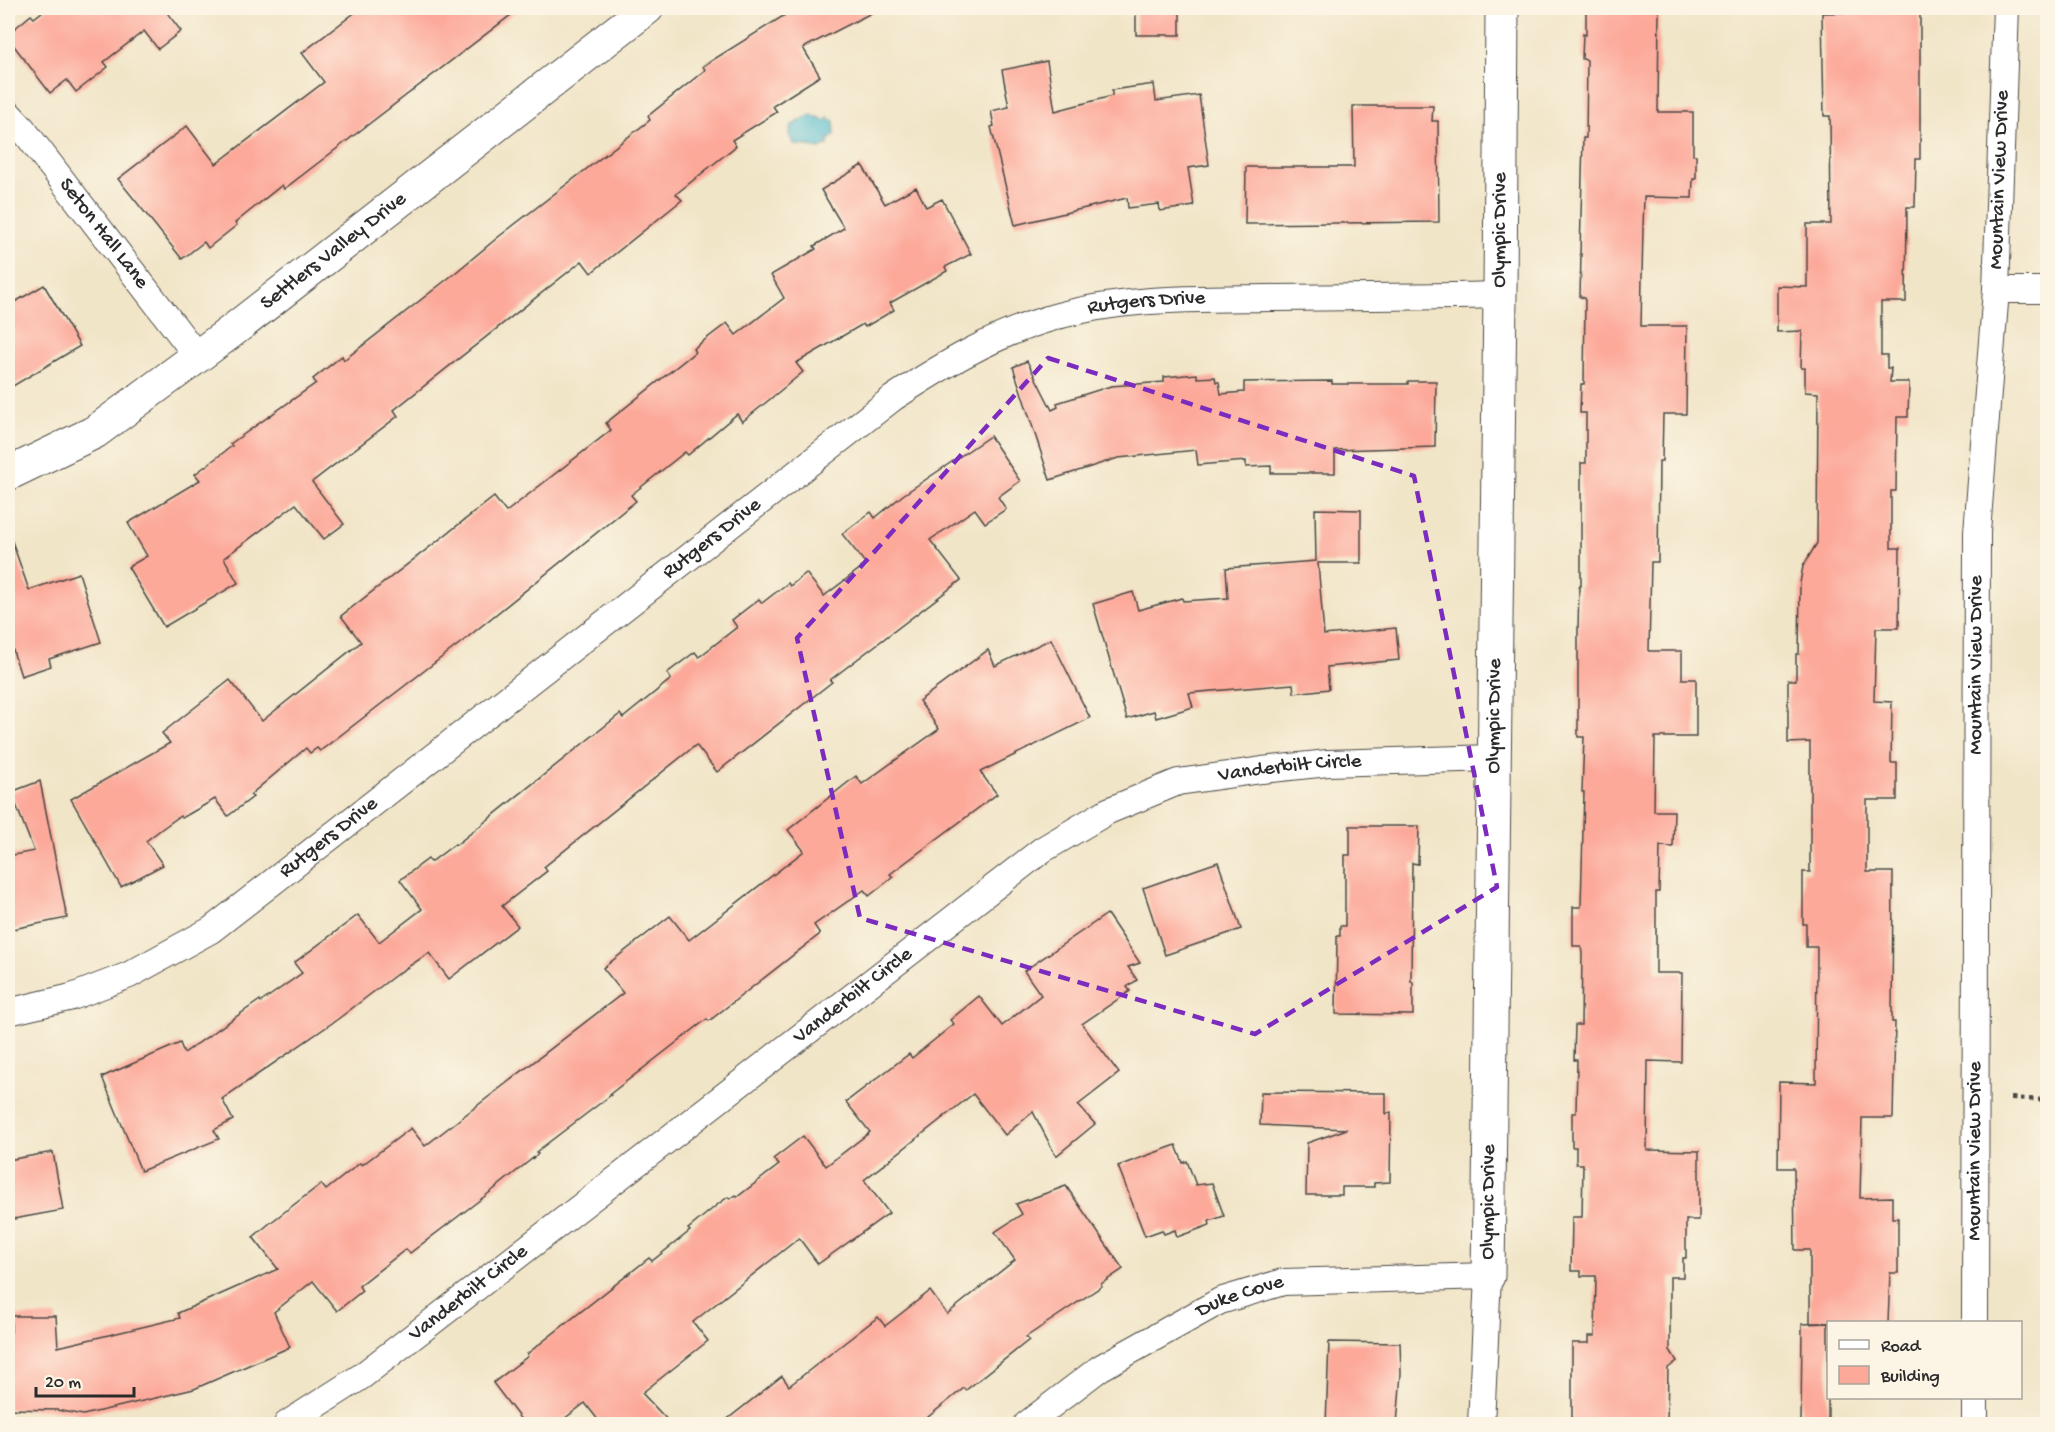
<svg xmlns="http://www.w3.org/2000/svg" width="2055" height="1432" font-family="'Gochi Hand',sans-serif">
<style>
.water{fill:#54bed0;stroke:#40747e;stroke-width:1.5}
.building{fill:#fca99a}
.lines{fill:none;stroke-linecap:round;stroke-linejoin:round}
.street-casing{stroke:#494743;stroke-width:28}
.secondary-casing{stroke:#494743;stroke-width:35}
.path{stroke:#494743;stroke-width:4;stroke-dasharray:4.5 4.5;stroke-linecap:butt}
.street{stroke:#fff;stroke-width:26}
.secondary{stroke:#fff;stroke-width:33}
.marked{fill:none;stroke:#7b2cbf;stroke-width:4.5;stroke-dasharray:12 8;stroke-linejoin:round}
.labels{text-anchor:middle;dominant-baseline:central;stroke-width:5;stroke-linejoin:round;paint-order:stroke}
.street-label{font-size:21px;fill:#2b2b2b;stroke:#fcf5e5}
</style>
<rect width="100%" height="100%" fill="#fcf5e5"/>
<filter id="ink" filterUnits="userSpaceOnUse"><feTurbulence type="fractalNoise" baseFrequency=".0167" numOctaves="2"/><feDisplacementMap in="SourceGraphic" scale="12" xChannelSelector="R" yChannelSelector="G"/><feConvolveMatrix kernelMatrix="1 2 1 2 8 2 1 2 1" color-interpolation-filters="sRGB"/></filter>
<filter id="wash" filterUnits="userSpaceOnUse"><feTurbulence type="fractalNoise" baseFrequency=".008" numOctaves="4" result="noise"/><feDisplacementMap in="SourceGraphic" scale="24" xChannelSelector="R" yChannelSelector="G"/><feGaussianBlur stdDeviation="1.35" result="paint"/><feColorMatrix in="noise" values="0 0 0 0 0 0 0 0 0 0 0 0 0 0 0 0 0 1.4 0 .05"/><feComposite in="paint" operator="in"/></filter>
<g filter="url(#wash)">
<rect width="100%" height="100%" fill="#f1e5c8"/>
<polygon class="water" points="811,115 825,121 828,118 834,121 835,135 828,140 828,145 819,149 810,146 795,145 789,135 792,125"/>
<g id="blocks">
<g class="building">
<polygon points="47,8 176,8 168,14 181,31 158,49 144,31 104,62 108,67 76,92 67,80 50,93 8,38 8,34 31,15 34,18"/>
<polygon points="361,8 520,8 335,150 284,189 282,185 235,223 237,225 208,248 204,242 182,259 118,179 187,126 216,164 324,82 302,53"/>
<polygon points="796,8 881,8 803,48 820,76 773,106 777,112 732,140 736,146 676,194 682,200 591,273 582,261 394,410 398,416 312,482 344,524 324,539 296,504 224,558 238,583 164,627 128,567 147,556 128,523 200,480 195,474 232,446 230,444 316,383 313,379 342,356 344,360 455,273 497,238 650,120 648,116 705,70 703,66"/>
<rect x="1136" y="8" width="44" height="27"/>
<polygon points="1586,8 1659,8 1658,112 1693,112 1693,155 1696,155 1696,179 1693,179 1692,198 1644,197 1643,228 1641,326 1687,326 1686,414 1663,414 1662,461 1659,461 1658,562 1651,562 1649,651 1682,651 1682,679 1696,679 1696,737 1655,737 1654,811 1674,811 1673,847 1660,846 1659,892 1656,892 1656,973 1682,973 1681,1062 1648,1061 1647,1150 1699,1151 1699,1220 1686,1220 1686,1258 1683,1258 1683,1277 1670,1277 1670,1350 1677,1361 1668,1368 1667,1425 1572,1425 1572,1343 1589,1343 1589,1336 1595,1336 1596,1276 1581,1276 1581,1271 1571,1271 1572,1217 1582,1217 1583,1164 1576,1164 1576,1147 1572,1147 1572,1113 1576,1113 1577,1060 1574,1060 1575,1025 1581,1025 1582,953 1581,946 1573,946 1573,907 1581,907 1584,792 1582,792 1584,737 1578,737 1578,629 1579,586 1581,586 1581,463 1586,463 1586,413 1580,413 1581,384 1584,384 1585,298 1580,297 1581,254 1580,254 1583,138 1586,138 1587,60 1582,59 1583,34 1586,35"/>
<polygon points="1920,11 1920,159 1916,159 1915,207 1907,207 1906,302 1881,302 1881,355 1887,355 1887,368 1891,368 1890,382 1909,382 1908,417 1897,417 1896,491 1891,491 1891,548 1900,548 1899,628 1876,628 1874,701 1892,702 1891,763 1897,763 1897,800 1867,800 1867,872 1893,872 1892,1022 1895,1022 1893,1118 1862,1118 1860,1198 1892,1197 1892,1218 1898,1218 1898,1273 1890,1273 1888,1323 1810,1323 1810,1250 1795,1250 1794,1168 1778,1168 1779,1082 1816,1083 1817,947 1806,947 1806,924 1803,924 1803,872 1810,872 1810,742 1788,743 1788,680 1796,680 1796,654 1799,654 1800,583 1803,566 1817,543 1818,393 1805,392 1805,368 1801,368 1802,331 1777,332 1777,286 1807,287 1807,224 1831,224 1830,116 1824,116 1822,13"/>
<polygon points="1047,61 1055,111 1112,96 1112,90 1154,84 1156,101 1199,95 1209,165 1188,168 1194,206 1160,211 1159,204 1128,208 1127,198 1015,225 991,127 994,126 991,111 1009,107 1002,70"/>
<polygon points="1353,106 1433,106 1432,121 1438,121 1439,222 1245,224 1246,167 1354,167"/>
<polygon points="862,165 885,204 916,187 926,207 942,199 971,254 945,267 947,271 890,303 894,310 865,327 863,324 796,363 803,372 769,400 742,422 737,414 688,455 685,452 631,495 636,501 463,641 320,751 317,748 310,753 306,748 250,795 253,797 228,816 215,799 182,818 180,816 163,828 146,841 163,865 121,887 71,799 170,743 162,733 230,680 262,721 361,642 341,616 494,497 506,512 611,430 606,423 695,352 693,349 727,323 736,335 784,298 771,275 816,249 814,246 844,228 821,190"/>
<polygon points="44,285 80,346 8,389 8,306"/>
<polygon points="1027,361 1052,410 1058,407 1057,403 1111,386 1164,382 1164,377 1197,374 1197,378 1215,377 1216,382 1219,382 1221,394 1244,392 1244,382 1332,381 1332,384 1408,384 1408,381 1436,381 1435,447 1335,450 1335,473 1271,473 1271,466 1246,467 1246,461 1198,465 1196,450 1118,458 1050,480 1013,367"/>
<polygon points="990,436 1020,481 998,497 1006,509 985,523 975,509 930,540 961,580 830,680 832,682 717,772 696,745 544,867 547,871 502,906 518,926 449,979 429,953 397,974 338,1019 222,1099 233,1120 214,1130 219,1139 141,1171 102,1077 180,1043 184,1053 260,1000 261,1002 302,973 294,963 358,915 379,942 422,909 400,880 428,859 431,862 455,844 456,845 620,714 623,718 671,679 667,673 695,652 699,657 737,627 732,620 759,599 762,603 788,583 790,586 806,573 824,596 866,564 842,534 871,512 875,518 903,495"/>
<polygon points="1315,509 1361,510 1361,563 1318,563 1324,635 1396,628 1399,660 1327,667 1329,689 1294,693 1293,684 1189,693 1193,707 1156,718 1154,711 1127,719 1093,604 1133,592 1138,610 1182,598 1183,601 1228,598 1226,568 1316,561"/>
<polygon points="12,541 29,590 79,573 101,642 49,659 51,666 21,676 8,635 8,542"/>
<polygon points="1051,639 1090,718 980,772 997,794 890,874 893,877 869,896 864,890 814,925 820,934 709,1021 707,1019 610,1094 611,1095 536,1152 538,1154 493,1190 410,1253 406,1249 359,1286 362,1291 337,1311 313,1281 274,1312 290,1347 194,1389 83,1415 57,1410 8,1409 8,1332 11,1332 11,1316 56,1316 58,1347 180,1318 178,1313 278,1269 253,1237 270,1223 321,1184 326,1190 360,1163 362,1165 411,1128 425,1146 623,993 603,968 670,916 689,940 804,851 788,830 856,776 862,784 939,729 919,701 988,650 995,666"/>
<polygon points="40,781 67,918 8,930 8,856 34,851 11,792"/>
<polygon points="1350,826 1419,826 1418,864 1412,863 1411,982 1413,982 1413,1015 1336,1014 1337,936 1340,936 1340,926 1345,926 1345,855 1350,855"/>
<polygon points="1218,862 1241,929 1165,955 1143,888"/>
<polygon points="1107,914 1140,963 1128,967 1137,980 1127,987 1130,991 1082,1024 1119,1073 1078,1105 1095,1124 1056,1156 1033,1112 1005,1135 973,1094 864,1180 889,1213 818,1264 799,1238 693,1322 708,1341 642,1393 672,1425 602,1425 585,1403 556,1425 525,1425 493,1383 528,1356 527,1354 649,1258 652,1261 690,1231 688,1229 717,1205 728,1197 730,1199 736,1195 737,1197 779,1165 773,1159 803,1136 826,1166 870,1132 846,1102 909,1054 912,1058 954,1024 950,1020 979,996 1002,1026 1041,995 1024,971"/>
<polygon points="1261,1092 1386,1093 1386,1114 1391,1112 1390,1182 1374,1183 1374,1187 1342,1187 1342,1195 1306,1195 1307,1143 1347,1129 1260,1125"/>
<polygon points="1176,1145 1183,1163 1187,1161 1196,1185 1212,1183 1224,1216 1209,1221 1210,1225 1177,1237 1175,1230 1164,1234 1162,1230 1145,1236 1118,1166"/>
<polygon points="53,1152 63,1210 8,1220 8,1160"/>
<polygon points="1066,1186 1123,1269 1101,1284 1102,1286 1026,1337 1029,1340 966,1390 964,1388 918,1425 720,1425 782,1376 789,1386 878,1317 885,1326 930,1291 947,1314 1015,1260 995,1232 1022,1214 1016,1204"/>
<polygon points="1828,1323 1828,1425 1801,1425 1802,1324"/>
<polygon points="1329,1342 1400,1343 1401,1373 1397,1425 1326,1425"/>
</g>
</g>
</g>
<g filter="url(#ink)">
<use href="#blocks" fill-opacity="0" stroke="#494743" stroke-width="1.5"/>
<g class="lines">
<g class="street-casing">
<g id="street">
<path id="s1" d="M8 113 22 128 197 356"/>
<polyline points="1996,290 2048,290"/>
<path id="s2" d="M8 1012 72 997 129 975 211 930 893 398C943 365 993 335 1051 318 1121 297 1195 299 1268 298 1345 297 1423 297 1500 295"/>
<path id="s3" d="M1975 1322 1977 532 1996 290 2006 8"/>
<polyline points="1975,1398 1975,1424"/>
<path id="s4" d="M287 1424 362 1376 1042 850 1108 811 1178 782 1262 770 1328 763 1494 758"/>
<path id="s5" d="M1027 1424 1100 1368 1220 1301 1283 1282 1488 1276 1481 1424"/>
</g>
</g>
<g class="secondary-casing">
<g id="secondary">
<path id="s6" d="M8 474 95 432 228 334 647 8"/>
<path id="s7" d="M1488 1276 1500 295 1502 8"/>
</g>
</g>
<polyline class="path" points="2011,1098 2048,1100"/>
<use href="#street" class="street"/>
<use href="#secondary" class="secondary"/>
</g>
</g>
<path class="marked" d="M1048 358 1414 476 1497 887 1255 1034 860 918 797 638Z"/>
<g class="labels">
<g class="street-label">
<text stroke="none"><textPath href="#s3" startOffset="1143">Mountain View Drive</textPath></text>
<text stroke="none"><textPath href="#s7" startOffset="1046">Olympic Drive</textPath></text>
<text stroke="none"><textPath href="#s1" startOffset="154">Seton Hall Lane</textPath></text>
<text stroke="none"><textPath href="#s6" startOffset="396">Settlers Valley Drive</textPath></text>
<text stroke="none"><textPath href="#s2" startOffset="1360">Rutgers Drive</textPath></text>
<text stroke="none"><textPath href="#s2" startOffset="856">Rutgers Drive</textPath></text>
<text stroke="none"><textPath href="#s3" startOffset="657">Mountain View Drive</textPath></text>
<text stroke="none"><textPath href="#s7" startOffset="560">Olympic Drive</textPath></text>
<text stroke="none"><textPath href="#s4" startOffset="1214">Vanderbilt Circle</textPath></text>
<text stroke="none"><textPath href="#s2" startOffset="370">Rutgers Drive</textPath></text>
<text stroke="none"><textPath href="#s4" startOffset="710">Vanderbilt Circle</textPath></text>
<text stroke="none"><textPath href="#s3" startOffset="171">Mountain View Drive</textPath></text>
<text stroke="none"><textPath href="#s7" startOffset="74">Olympic Drive</textPath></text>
<text stroke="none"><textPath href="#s4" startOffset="224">Vanderbilt Circle</textPath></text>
<text stroke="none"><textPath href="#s5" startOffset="250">Duke Cove</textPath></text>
</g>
</g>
<rect width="2055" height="1432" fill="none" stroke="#fcf5e5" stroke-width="30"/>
<rect x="1827" y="1321" width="195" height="78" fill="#fcf5e5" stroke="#a8a49b" stroke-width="1.5"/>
<rect x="1839" y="1340" width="30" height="9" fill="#ffffff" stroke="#a8a49b" stroke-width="1.5"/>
<text x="1881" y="1351" font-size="18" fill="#2b2b2b">Road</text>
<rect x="1839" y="1366" width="30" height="18" fill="#fca99a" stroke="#a8a49b" stroke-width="1.5"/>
<text x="1881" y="1381" font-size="18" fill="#2b2b2b">Building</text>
<path d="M36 1387v9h98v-9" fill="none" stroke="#2b2b2b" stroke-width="3"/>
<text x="45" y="1387" font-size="18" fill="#2b2b2b" stroke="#fcf5e5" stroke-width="4.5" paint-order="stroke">20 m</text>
</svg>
